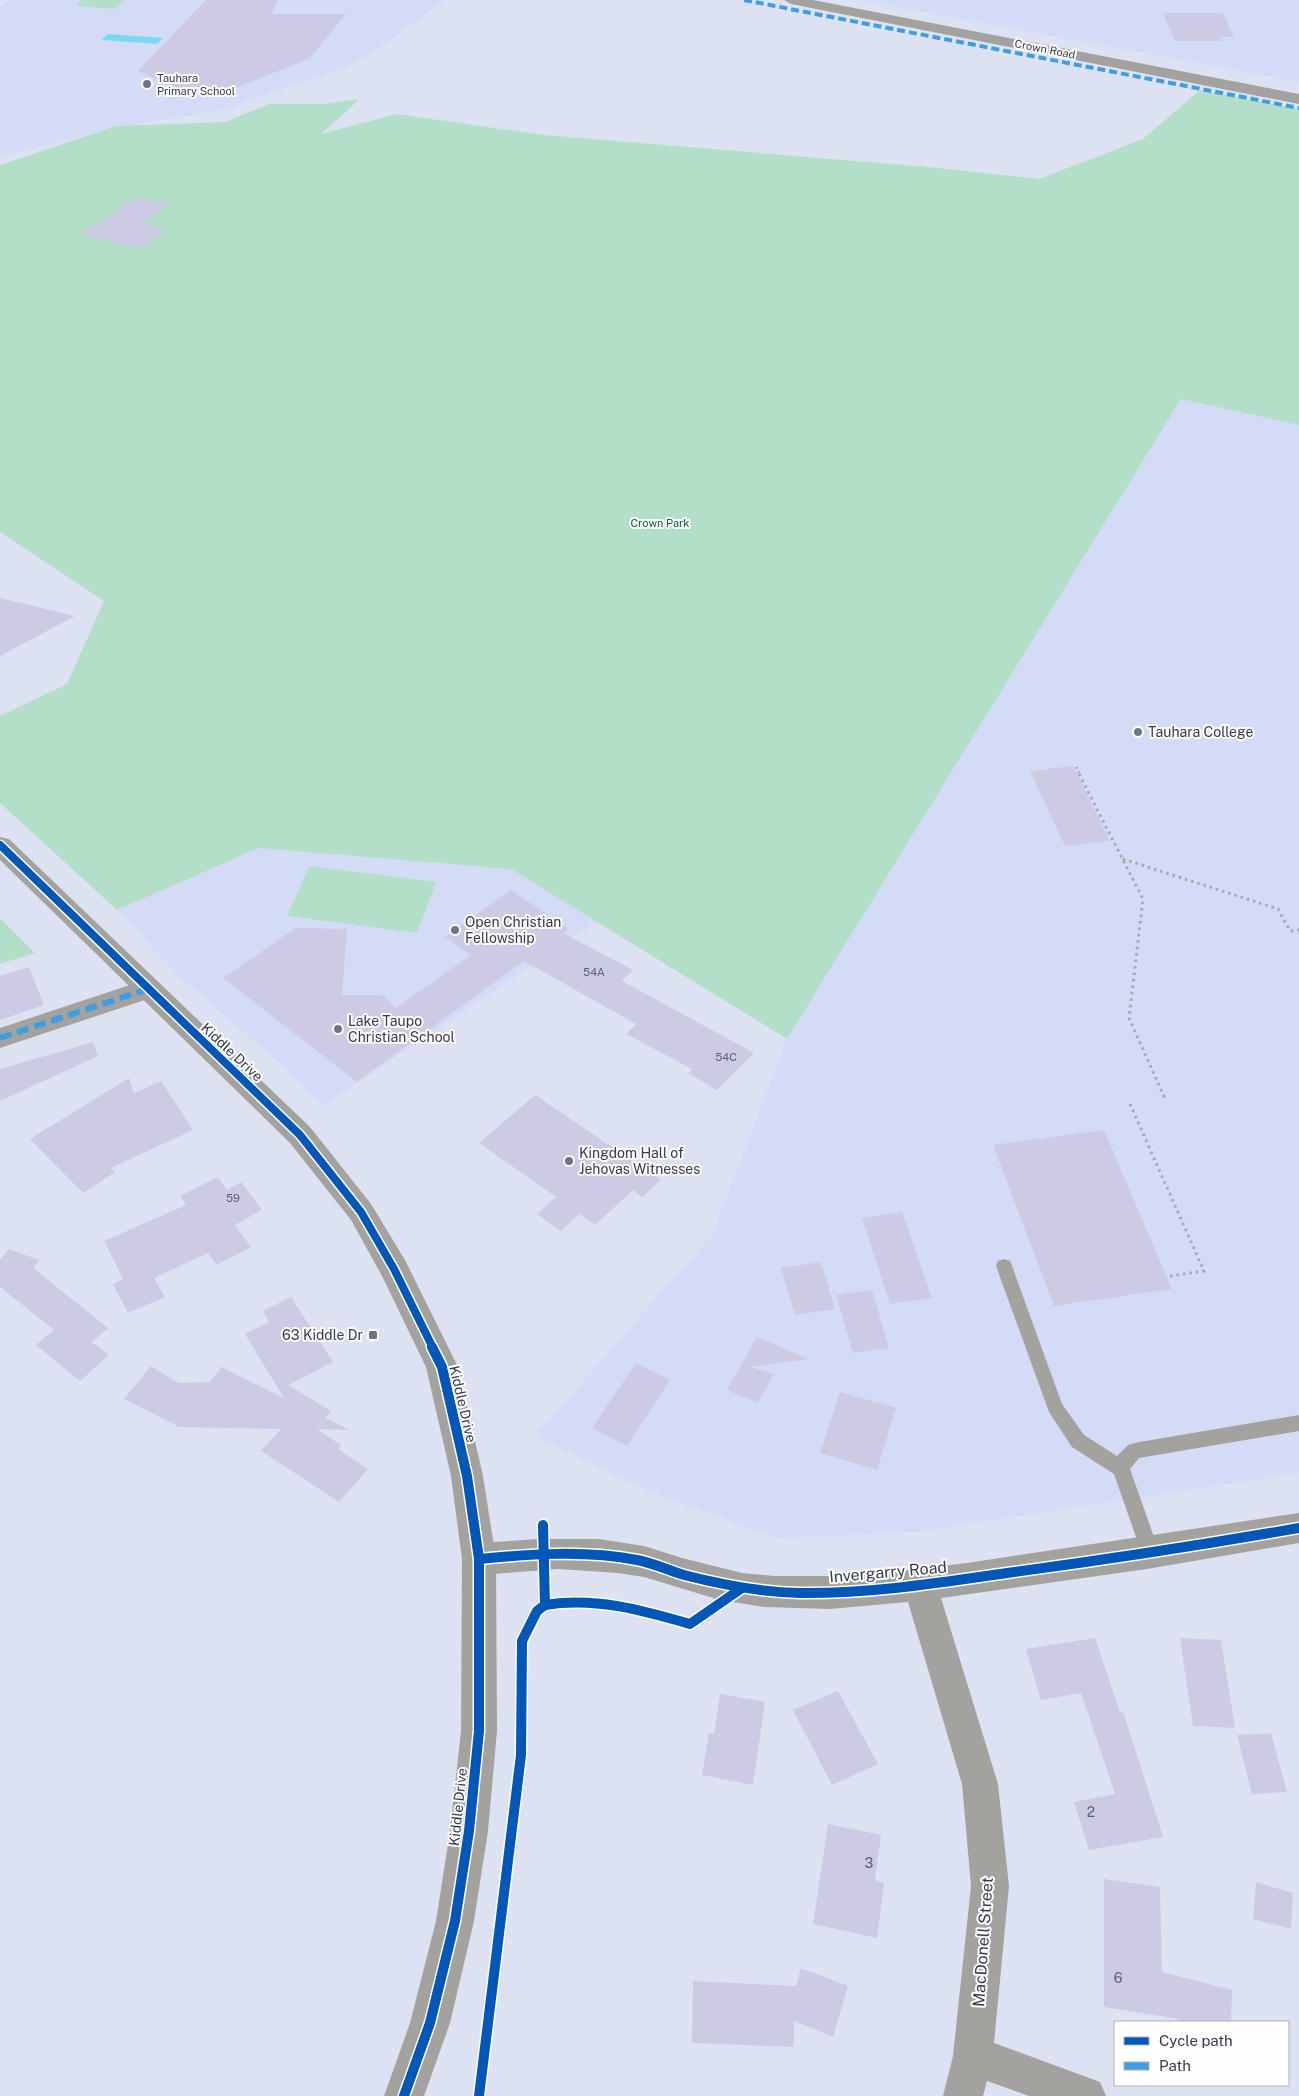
<svg xmlns="http://www.w3.org/2000/svg" width="1299" height="2096" font-family="'Public Sans',sans-serif">
<style>
.built{fill:#d3dbf7}
.green{fill:#b3dfc9}
.water{fill:#7ad9f0}
.building{fill:#cccbe3}
.lines{fill:none;stroke-linecap:round;stroke-linejoin:round}
.path-far1{stroke:#a9a9ab;stroke-width:2.5;stroke-dasharray:2 3;stroke-linecap:butt}
.path{stroke:#a9a9ab;stroke-width:3;stroke-dasharray:2.5 4;stroke-linecap:butt}
.service{fill:#a4a29e;fill-rule:evenodd}
.minor{fill:#a4a29e;fill-rule:evenodd}
.tertiary{fill:#a4a29e;fill-rule:evenodd}
.quiet-far1{stroke:#3e9ee4;stroke-width:4;stroke-dasharray:8 4;stroke-linecap:butt}
.quiet{stroke:#3e9ee4;stroke-width:6;stroke-dasharray:12 6;stroke-linecap:butt}
.cycleway-far1-casing{stroke:#fefefe;stroke-width:11}
.cycleway-casing{stroke:#fefefe;stroke-width:13}
.cycleway-far1{stroke:#0057b8;stroke-width:8}
.cycleway{stroke:#0057b8;stroke-width:10}
.poi-dot{fill:#6f7488;stroke:#fefefe;stroke-width:2}
.labels{text-anchor:middle;dominant-baseline:central;stroke-width:4;stroke-linejoin:round;paint-order:stroke}
.far-street-label{font-size:11px;fill:#34394f;stroke:#fefefe}
.far-poi-label{font-size:11px;fill:#34394f;stroke:#fefefe;text-anchor:start}
.far-park-label{font-size:11px;fill:#0c6132;stroke:#fefefe}
.number-label{font-size:11px;fill:#5a5e74}
.poi-label{font-size:14px;fill:#34394f;stroke:#fefefe;text-anchor:start}
.street-label{font-size:14px;fill:#34394f;stroke:#fefefe}
.near-number-label{font-size:14px;fill:#5a5e74}
.near-street-label{font-size:16px;fill:#34394f;stroke:#fefefe}
</style>
<rect width="100%" height="100%" fill="#dde2f3"/>
<g class="built">
<polygon points="8,0 445,0 363,60 227,109 109,129 0,157 0,7"/>
<polygon points="859,0 1299,0 1299,82"/>
<polygon points="1181,399 1299,425 1299,1473 915,1532 778,1538 650,1492 535,1436 712,1235 787,1039"/>
<polygon points="259,848 511,869 597,922 323,1106 300,1081 179,976 117,910"/>
</g>
<g class="green">
<polygon points="82,0 124,0 115,9 76,6"/>
<polygon points="1200,90 1299,109 1299,425 1181,399 787,1039 511,869 259,848 117,910 0,803 0,716 67,684 104,601 0,532 0,165 116,126 225,122 269,104 323,104 360,99 321,134 397,114 544,135 928,167 1039,179 1143,139"/>
<polygon points="309,866 436,882 417,933 287,916"/>
<polygon points="0,918 35,953 0,964"/>
</g>
<polygon class="water" points="108,34 163,38 157,44 102,40"/>
<g class="building">
<polygon points="206,0 277,0 272,14 346,14 309,59 212,97 191,88 184,91 138,71"/>
<polygon points="1163,13 1223,13 1234,37 1220,37 1222,41 1175,41"/>
<polygon points="137,197 168,205 142,223 166,230 140,248 81,234"/>
<polygon points="0,598 75,616 0,656"/>
<polygon points="1073,766 1110,841 1065,846 1030,771"/>
<polygon points="511,890 568,929 563,933 633,970 622,981 754,1053 717,1090 688,1073 692,1069 626,1034 636,1024 524,961 357,1082 223,978 296,928 347,929 342,995 383,995 396,1008 471,955 445,937"/>
<polygon points="29,967 44,1005 0,1020 0,976"/>
<polygon points="93,1042 98,1056 0,1101 0,1069"/>
<polygon points="129,1078 134,1093 161,1081 193,1130 111,1168 115,1172 83,1193 30,1139"/>
<polygon points="535,1095 661,1180 642,1197 633,1190 595,1225 579,1214 561,1231 537,1214 556,1197 479,1143"/>
<polygon points="1104,1130 1172,1289 1054,1306 993,1145"/>
<polygon points="218,1177 227,1190 241,1182 262,1210 235,1225 251,1247 217,1265 208,1253 154,1278 165,1297 128,1313 113,1284 123,1279 104,1241 186,1205 180,1196"/>
<polygon points="902,1212 932,1298 890,1304 862,1218"/>
<polygon points="9,1249 39,1260 33,1268 108,1328 92,1342 109,1355 80,1381 36,1345 54,1330 0,1287 0,1260"/>
<polygon points="821,1262 835,1309 795,1315 781,1268"/>
<polygon points="872,1290 889,1348 853,1353 836,1295"/>
<polygon points="291,1297 333,1362 288,1385 331,1411 325,1418 350,1430 317,1429 341,1445 338,1449 368,1469 339,1502 261,1451 281,1429 179,1427 124,1399 151,1366 178,1383 210,1382 221,1367 284,1398 245,1334 269,1322 263,1311"/>
<polygon points="757,1337 809,1359 750,1367 774,1374 758,1403 727,1390"/>
<polygon points="636,1363 670,1380 627,1446 592,1428"/>
<polygon points="840,1392 896,1408 877,1470 820,1453"/>
<polygon points="1095,1638 1120,1712 1123,1711 1163,1837 1089,1850 1074,1802 1115,1794 1081,1693 1041,1700 1026,1649"/>
<polygon points="1180,1638 1221,1640 1235,1728 1193,1726"/>
<polygon points="838,1691 878,1764 832,1785 793,1710"/>
<polygon points="720,1694 765,1702 753,1785 702,1775 709,1733 714,1734"/>
<polygon points="1271,1733 1287,1792 1252,1794 1237,1735"/>
<polygon points="828,1824 881,1835 875,1880 884,1883 877,1938 813,1924"/>
<polygon points="1104,1879 1160,1887 1162,1972 1232,1990 1231,2022 1179,2022 1179,2019 1104,2007"/>
<polygon points="1256,1882 1293,1893 1291,1929 1253,1919"/>
<polygon points="801,1968 848,1986 833,2037 794,2021 794,2047 692,2043 693,1981 796,1986"/>
</g>
<g class="lines">
<polyline class="path-far1" points="1076,767 1080,775"/>
<g class="path">
<polyline points="1079,774 1143,899 1129,1018 1165,1099"/>
<polyline points="1123,859 1278,909 1290,931 1299,930"/>
<polyline points="1130,1104 1204,1271 1170,1276"/>
</g>
<polygon class="service" points="1004,1259 1010,1261 1012,1266 1062,1404 1084,1435 1117,1456 1128,1445 1134,1443 1299,1415 1299,1431 1139,1458 1130,1469 1160,1554 1158,1560 1151,1563 1144,1560 1114,1474 1072,1447 1049,1412 996,1266 998,1261"/>
<g class="minor">
<polygon points="148,979 157,982 161,989 157,996 0,1048 0,1028"/>
<polygon points="1299,1513 1299,1543 1147,1569 941,1598 998,1784 1009,1886 994,2043 1100,2082 1106,2096 1029,2096 987,2081 983,2096 943,2096 953,2056 971,1886 962,1784 908,1602 830,1609 764,1607 720,1600 644,1577 618,1573 558,1569 479,1575 467,1570 462,1559 467,1548 479,1543 538,1539 599,1539 644,1546 682,1558 742,1573 775,1576 830,1576 885,1573 967,1563"/>
</g>
<g class="tertiary">
<polygon points="784,0 813,0 1299,94 1299,104 791,4"/>
<polygon points="0,837 9,839 310,1127 371,1204 405,1260 458,1367 483,1476 496,1559 497,1731 488,1831 474,1921 450,2023 424,2096 384,2096 410,2023 436,1921 450,1831 461,1731 462,1559 451,1476 426,1367 382,1276 351,1220 290,1143 0,860"/>
</g>
<polyline class="quiet-far1" points="744,0 1299,108"/>
<polyline class="quiet" points="0,1038 148,989"/>
<g class="cycleway-far1-casing">
<polyline id="cycleway-far1" points="0,845 300,1135 361,1212 394,1269 433,1348"/>
</g>
<g class="cycleway-casing">
<g id="cycleway">
<path d="M479 1559C531 1554 585 1550 637 1560 653 1563 668 1570 684 1575 723 1585 759 1592 799 1593 869 1594 938 1583 1007 1573 1104 1560 1202 1545 1299 1528"/>
<path d="M545 1605C596 1597 641 1610 690 1624L742 1588"/>
<polyline points="404,2096 430,2023 455,1921 469,1831 479,1731 479,1559 467,1476 442,1367 432,1347"/>
<polyline points="479,2096 521,1755 522,1641 537,1611 545,1605 543,1525"/>
</g>
</g>
<use href="#cycleway-far1" class="cycleway-far1"/>
<use href="#cycleway" class="cycleway"/>
</g>
<g class="poi-dot">
<circle cx="147" cy="84" r="5"/>
<circle cx="1138" cy="732" r="5"/>
<circle cx="455" cy="930" r="5"/>
<circle cx="338" cy="1029" r="5"/>
<circle cx="569" cy="1161" r="5"/>
<rect x="368" y="1330" width="10" height="10" rx="2.5"/>
</g>
<g class="labels">
<g class="far-street-label">
<text transform="translate(1045 49) rotate(11)">Crown Road</text>
</g>
<g class="far-poi-label">
<text x="157" y="78">Tauhara<tspan x="157" dy="13">Primary School</tspan></text>
</g>
<g class="far-park-label">
<text x="660" y="523">Crown Park</text>
</g>
<g class="number-label">
<text x="594" y="972">54A</text>
<text x="726" y="1057">54C</text>
<text x="233" y="1198">59</text>
</g>
<g class="poi-label">
<text x="1148" y="732">Tauhara College</text>
<text x="465" y="922">Open Christian<tspan x="465" dy="16">Fellowship</tspan></text>
<text x="348" y="1021">Lake Taupo<tspan x="348" dy="16">Christian School</tspan></text>
<text x="579" y="1153">Kingdom Hall of<tspan x="579" dy="16">Jehovas Witnesses</tspan></text>
<text x="363" y="1335" text-anchor="end">63 Kiddle Dr</text>
</g>
<g class="street-label">
<text transform="translate(232 1052) rotate(43)">Kiddle Drive</text>
<text transform="translate(463 1404) rotate(77)">Kiddle Drive</text>
<text transform="translate(458 1807) rotate(-84)">Kiddle Drive</text>
</g>
<g class="near-number-label">
<text x="1091" y="1812">2</text>
<text x="869" y="1863">3</text>
<text x="1118" y="1978">6</text>
</g>
<g class="near-street-label">
<text transform="translate(888 1572) rotate(-5)">Invergarry Road</text>
<text transform="translate(983 1942) rotate(-86)">MacDonell Street</text>
</g>
</g>
<rect x="1114" y="2021" width="175" height="65" fill="#fefefe" stroke="#adafb8"/>
<rect x="1124" y="2037" width="25" height="8" fill="#0057b8" stroke="#adafb8"/>
<text x="1159" y="2046" font-size="15" fill="#34394f">Cycle path</text>
<rect x="1124" y="2062" width="25" height="8" fill="#3e9ee4" stroke="#adafb8"/>
<text x="1159" y="2071" font-size="15" fill="#34394f">Path</text>
</svg>
